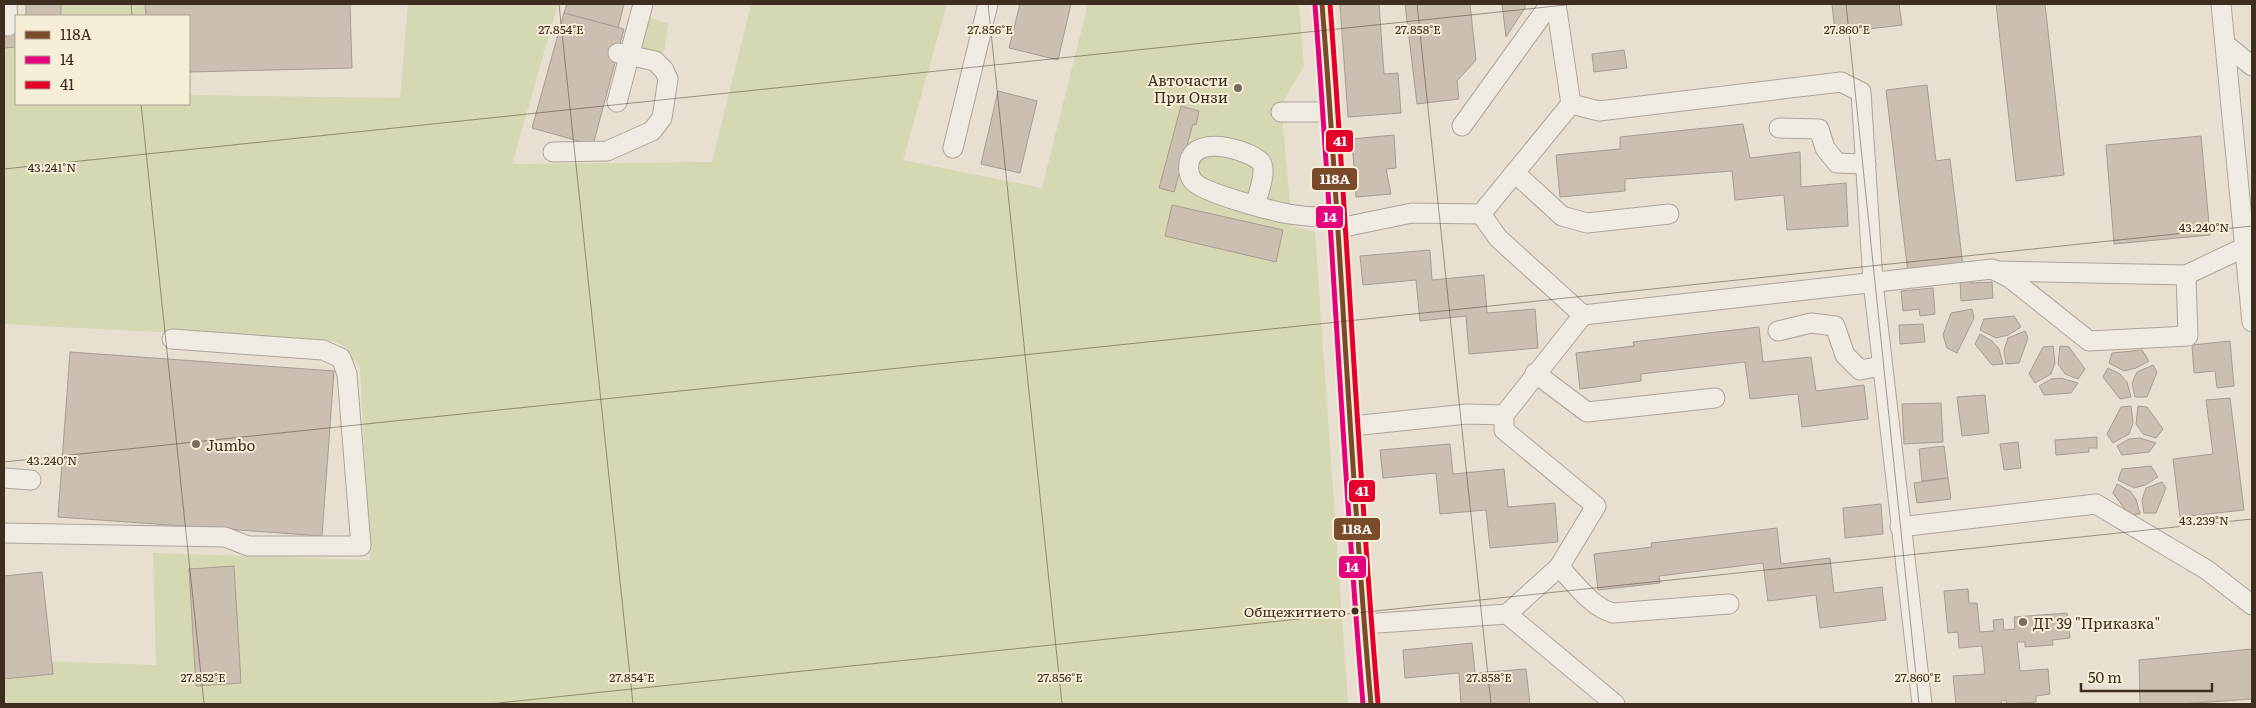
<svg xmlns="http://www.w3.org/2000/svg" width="2256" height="708" font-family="Literata,serif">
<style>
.green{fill:#d6d7b3}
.building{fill:#cbbfb2;stroke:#a89c90}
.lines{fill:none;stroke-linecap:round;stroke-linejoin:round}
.minor-casing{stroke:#ada599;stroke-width:21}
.minor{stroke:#efebe3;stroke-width:19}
.bus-1-casing{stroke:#f7eed8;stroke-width:9}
.bus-2-casing{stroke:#f7eed8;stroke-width:9}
.bus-3-casing{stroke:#f7eed8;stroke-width:9}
.bus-1{stroke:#7a4b2a;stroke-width:5}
.bus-2{stroke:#e5007d;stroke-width:5}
.bus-3{stroke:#e4002b;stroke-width:5}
.ticks{fill:none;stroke:#3d2e20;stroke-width:1;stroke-opacity:0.45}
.poi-dot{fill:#786c5e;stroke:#f7eed8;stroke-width:2}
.bus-dot{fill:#3d2e20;stroke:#f7eed8;stroke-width:2}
.labels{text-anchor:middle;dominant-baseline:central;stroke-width:4;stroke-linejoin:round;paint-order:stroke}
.bus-label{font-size:14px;fill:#3d2e20;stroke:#f7eed8;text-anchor:end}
.poi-label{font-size:15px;fill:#3d2e20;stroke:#f7eed8;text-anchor:start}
.ticks-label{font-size:12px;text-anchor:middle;fill:#3d2e20;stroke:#f7eed8;stroke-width:4;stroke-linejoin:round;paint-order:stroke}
.line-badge{stroke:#f7eed8;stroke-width:2}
.badge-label{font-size:14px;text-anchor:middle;font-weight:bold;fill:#fff}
</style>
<rect width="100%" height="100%" fill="#e7e0d1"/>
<g class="green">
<polygon points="61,4 154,4 155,16 62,16"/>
<polygon points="408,4 558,4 512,164 712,162 751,4 947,4 903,160 1042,188 1088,4 1299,4 1304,66 1281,105 1292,226 1315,232 1348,704 4,704 4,660 156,665 153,553 370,560 360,369 346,347 334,341 4,324 4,38 16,38 16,104 189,104 189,95 400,98"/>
<polygon points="651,18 668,24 665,47 661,56 638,49 644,19"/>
</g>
<g class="building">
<rect x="26" y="4" width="35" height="12"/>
<polygon points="145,4 350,4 352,68 189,72 189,16 146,16"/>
<polygon points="567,4 624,4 618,28 564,13"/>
<polygon points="1020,4 1071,4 1058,60 1009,48"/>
<polygon points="1340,4 1379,4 1384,74 1398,73 1401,113 1348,117"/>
<polygon points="1405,4 1470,4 1476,60 1457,81 1459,99 1417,104"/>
<polygon points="1502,4 1525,4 1525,8 1506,37"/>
<polygon points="1832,4 1899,4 1902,25 1835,33"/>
<polygon points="1996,4 2045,4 2064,175 2016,181"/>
<polygon points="564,13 624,29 593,145 532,128"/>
<polygon points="16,25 16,47 4,48 4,26"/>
<polygon points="1624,50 1627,68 1594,72 1592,54"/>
<polygon points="1927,85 1936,161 1950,159 1963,266 1908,273 1886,90"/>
<polygon points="998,91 1037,101 1020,173 981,164"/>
<polygon points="1181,106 1199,111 1196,125 1193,124 1174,192 1159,188"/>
<polygon points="1743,124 1750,158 1800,152 1801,187 1846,183 1848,226 1787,230 1784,195 1735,200 1732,171 1625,179 1625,191 1560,197 1556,155 1620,149 1620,137"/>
<polygon points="1394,135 1396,168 1386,169 1391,194 1356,197 1352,139"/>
<polygon points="2201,136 2210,235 2114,244 2106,145"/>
<polygon points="1172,205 1283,230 1276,262 1165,236"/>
<polygon points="1430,250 1432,280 1484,275 1487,313 1535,309 1538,348 1469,354 1466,316 1420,321 1416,280 1363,285 1360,256"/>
<polygon points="1971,279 1971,283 1992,282 1993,298 1961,301 1960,280"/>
<polygon points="1933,288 1935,314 1920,316 1919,309 1903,311 1901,291"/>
<polygon points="1972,309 1974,318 1957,353 1947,348 1943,335 1951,313"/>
<polygon points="2014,316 2021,327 2008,335 1996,338 1980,330 1984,319"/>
<polygon points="1923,324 1925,342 1900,344 1899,325"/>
<polygon points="1759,327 1763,362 1811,357 1816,391 1864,385 1868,419 1802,427 1798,394 1750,399 1745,362 1641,374 1641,381 1580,389 1576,353 1634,346 1633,342"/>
<polygon points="2025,331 2028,338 2019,363 2006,364 2004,350 2008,338"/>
<polygon points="1980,334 1992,341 1999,349 2003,364 1992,365 1975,344"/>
<polygon points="2230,341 2234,386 2217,388 2215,371 2194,373 2192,345"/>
<polygon points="2053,346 2055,363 2051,374 2035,383 2029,374 2043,347"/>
<polygon points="2060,346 2069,347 2085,369 2078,379 2065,374 2058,364"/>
<polygon points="2142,350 2149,361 2136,368 2124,371 2109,363 2112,353"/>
<polygon points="70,352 334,371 322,536 58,517"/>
<polygon points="2153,365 2157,372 2147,397 2135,397 2132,383 2137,372"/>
<polygon points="2108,368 2120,374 2127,382 2131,397 2120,399 2103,377"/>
<polygon points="2061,378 2078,383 2071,393 2044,395 2039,386 2051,379"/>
<polygon points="1985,395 1989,433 1962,436 1957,397"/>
<polygon points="2230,398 2244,510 2180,517 2173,459 2213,454 2206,400"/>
<polygon points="1941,403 1943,442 1904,444 1902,404"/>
<polygon points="2131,406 2133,423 2129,434 2113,443 2107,434 2121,407"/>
<polygon points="2138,406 2147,407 2163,429 2156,438 2143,434 2136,424"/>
<polygon points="2097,437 2097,448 2089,448 2089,452 2056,455 2055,440"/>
<polygon points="2140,438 2156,443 2149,452 2122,455 2117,446 2129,439"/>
<polygon points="2018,442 2021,468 2004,470 2000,444"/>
<polygon points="1450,444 1453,474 1504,469 1508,507 1555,503 1558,542 1490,548 1486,510 1440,514 1436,473 1383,478 1380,450"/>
<polygon points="1944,446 1948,478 1922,481 1919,449"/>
<polygon points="2151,466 2158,477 2145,485 2134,488 2118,480 2122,469"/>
<polygon points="1948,478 1951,499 1917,503 1914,483"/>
<polygon points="2162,482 2166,488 2156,513 2144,513 2142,500 2146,488"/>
<polygon points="2117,484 2130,491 2136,499 2140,514 2129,515 2113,493"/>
<polygon points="1881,504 1883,534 1845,538 1843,508"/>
<polygon points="1777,528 1781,564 1830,558 1834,593 1882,587 1886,620 1820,628 1816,595 1768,601 1763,563 1659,576 1660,583 1598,590 1594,554 1652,547 1651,543"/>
<polygon points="234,566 241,683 196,686 189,569"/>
<polygon points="42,572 53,674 4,679 4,576"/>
<polygon points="1968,589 1969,603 1977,603 1980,632 1994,631 1993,620 2003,619 2004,630 2015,629 2014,617 2067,613 2070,638 2052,640 2053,645 2025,647 2025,642 2017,642 2020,671 2048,669 2050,694 2036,696 2036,702 2007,704 2006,700 2001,701 2001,704 1956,704 1953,676 1985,674 1982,646 1959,648 1958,632 1948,633 1944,591"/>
<polygon points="1472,643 1475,673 1526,669 1530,704 1461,704 1459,673 1405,678 1403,650"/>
<polygon points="2252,649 2252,699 2180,704 2140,704 2139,660"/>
</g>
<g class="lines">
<g class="minor-casing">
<g id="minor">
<polyline points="7,4 8,26"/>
<polyline points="1322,4 1337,192 1357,547 1371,704"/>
<polyline points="1556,4 1571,104 1599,111 1841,82 1861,92 1873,282 1922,704"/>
<polyline points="2221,4 2252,322"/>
<polyline points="2225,44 2252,66"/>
<polyline points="617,102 643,4"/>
<polyline points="1281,112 1331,112"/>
<polyline points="1462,126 1550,4"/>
<polyline points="1779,128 1819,129 1825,148 1837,163 1866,164"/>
<polyline points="953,148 988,4"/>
<polyline points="553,152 607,151 652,131 662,118 668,79 664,70 655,61 618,53"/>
<polyline points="1515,173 1562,216 1587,223 1669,214"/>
<path d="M1255 205C1258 194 1266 175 1262 164 1258 153 1195 131 1189 163 1188 169 1189 176 1193 181 1203 193 1272 211 1289 214 1305 217 1322 217 1339 218"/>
<polyline points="1481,214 1498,238 1583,315 1992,269 2010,278 2089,341 2188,336 2186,275"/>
<polyline points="1481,214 1571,104"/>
<polyline points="1339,228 1412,213 1481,214"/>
<polyline points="1997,271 2186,275 2245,247 2252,253"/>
<polyline points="1778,331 1811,323 1835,326 1845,355 1860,370 1882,366"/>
<polyline points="1535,373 1587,412 1715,398"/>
<polyline points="1352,426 1467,414 1504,415"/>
<polyline points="4,478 31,480"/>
<polyline points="1900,527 2096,504 2207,570 2252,605"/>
<polyline points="4,533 225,537 248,546 361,546 347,374 341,358 323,350 172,339"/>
<path d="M1559 567C1575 583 1591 607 1613 613L1729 604"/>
<polyline points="1507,614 1615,704"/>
<polyline points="1364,624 1507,614 1559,567 1596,506 1504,430 1504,415 1583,315"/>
</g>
</g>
<use href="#minor" class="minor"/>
<g class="bus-1-casing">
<path id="bus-1" d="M1322 4C1341 237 1350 471 1371 704"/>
</g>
<g class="bus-2-casing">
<path id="bus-2" d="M1315 5C1333 238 1343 471 1363 704"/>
</g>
<g class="bus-3-casing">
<path id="bus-3" d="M1330 4C1348 237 1358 470 1378 703"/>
</g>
<use href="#bus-1" class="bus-1"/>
<use href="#bus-2" class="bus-2"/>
<use href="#bus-3" class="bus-3"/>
</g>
<path class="ticks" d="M131 4 132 16M559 4 633 704M988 4 1062 704M1417 4 1491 704M1846 4 1919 704M141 104 204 704M4 169 1575 4M4 462 2252 226M489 704 2252 519"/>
<g class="poi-dot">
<circle cx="1238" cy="88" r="5"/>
<circle cx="196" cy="444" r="5"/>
<circle cx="2023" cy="622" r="5"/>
</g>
<circle class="bus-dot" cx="1355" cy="611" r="4.5"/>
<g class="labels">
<g class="bus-label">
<text x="1346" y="611">Общежитието</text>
</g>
<g class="poi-label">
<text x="1228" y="79" text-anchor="end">Авточасти<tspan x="1228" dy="17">При Онзи</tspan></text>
<text x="206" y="444">Jumbo</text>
<text x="2033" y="622">ДГ 39 "Приказка"</text>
</g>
</g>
<g class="ticks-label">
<text x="561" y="34">27.854°E</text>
<text x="990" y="34">27.856°E</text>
<text x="1418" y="34">27.858°E</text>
<text x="1847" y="34">27.860°E</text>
<text x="52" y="172">43.241°N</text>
<text x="2204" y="232">43.240°N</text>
<text x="52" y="465">43.240°N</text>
<text x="2204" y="525">43.239°N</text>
<text x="203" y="682">27.852°E</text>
<text x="632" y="682">27.854°E</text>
<text x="1060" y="682">27.856°E</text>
<text x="1489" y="682">27.858°E</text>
<text x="1918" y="682">27.860°E</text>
</g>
<g class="line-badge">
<rect x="1325" y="129" width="29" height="24" rx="5" fill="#e4002b"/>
<rect x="1311" y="167" width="47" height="24" rx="5" fill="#7a4b2a"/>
<rect x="1315" y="205" width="29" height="24" rx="5" fill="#e5007d"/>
<rect x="1348" y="479" width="28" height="24" rx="5" fill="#e4002b"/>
<rect x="1333" y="517" width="48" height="24" rx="5" fill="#7a4b2a"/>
<rect x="1338" y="555" width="29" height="24" rx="5" fill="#e5007d"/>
</g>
<g class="badge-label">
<text x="1340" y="146">41</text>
<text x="1335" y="184">118А</text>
<text x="1330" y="222">14</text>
<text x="1362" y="496">41</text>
<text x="1357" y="534">118А</text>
<text x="1352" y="572">14</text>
</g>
<rect width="2256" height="708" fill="none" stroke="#3d2e20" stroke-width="10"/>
<rect x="15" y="15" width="175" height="90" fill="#f7eed8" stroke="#ada18e"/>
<rect x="25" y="31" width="25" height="8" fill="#7a4b2a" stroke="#ada18e"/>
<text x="60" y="40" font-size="15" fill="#3d2e20">118А</text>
<rect x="25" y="56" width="25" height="8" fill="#e5007d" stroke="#ada18e"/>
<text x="60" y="65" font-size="15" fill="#3d2e20">14</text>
<rect x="25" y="81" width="25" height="8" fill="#e4002b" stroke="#ada18e"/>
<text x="60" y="90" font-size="15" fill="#3d2e20">41</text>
<path d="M2081 683v8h131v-8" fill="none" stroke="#3d2e20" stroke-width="2.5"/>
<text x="2088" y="683" font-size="15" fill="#3d2e20" stroke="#f7eed8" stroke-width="4" paint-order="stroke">50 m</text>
</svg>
